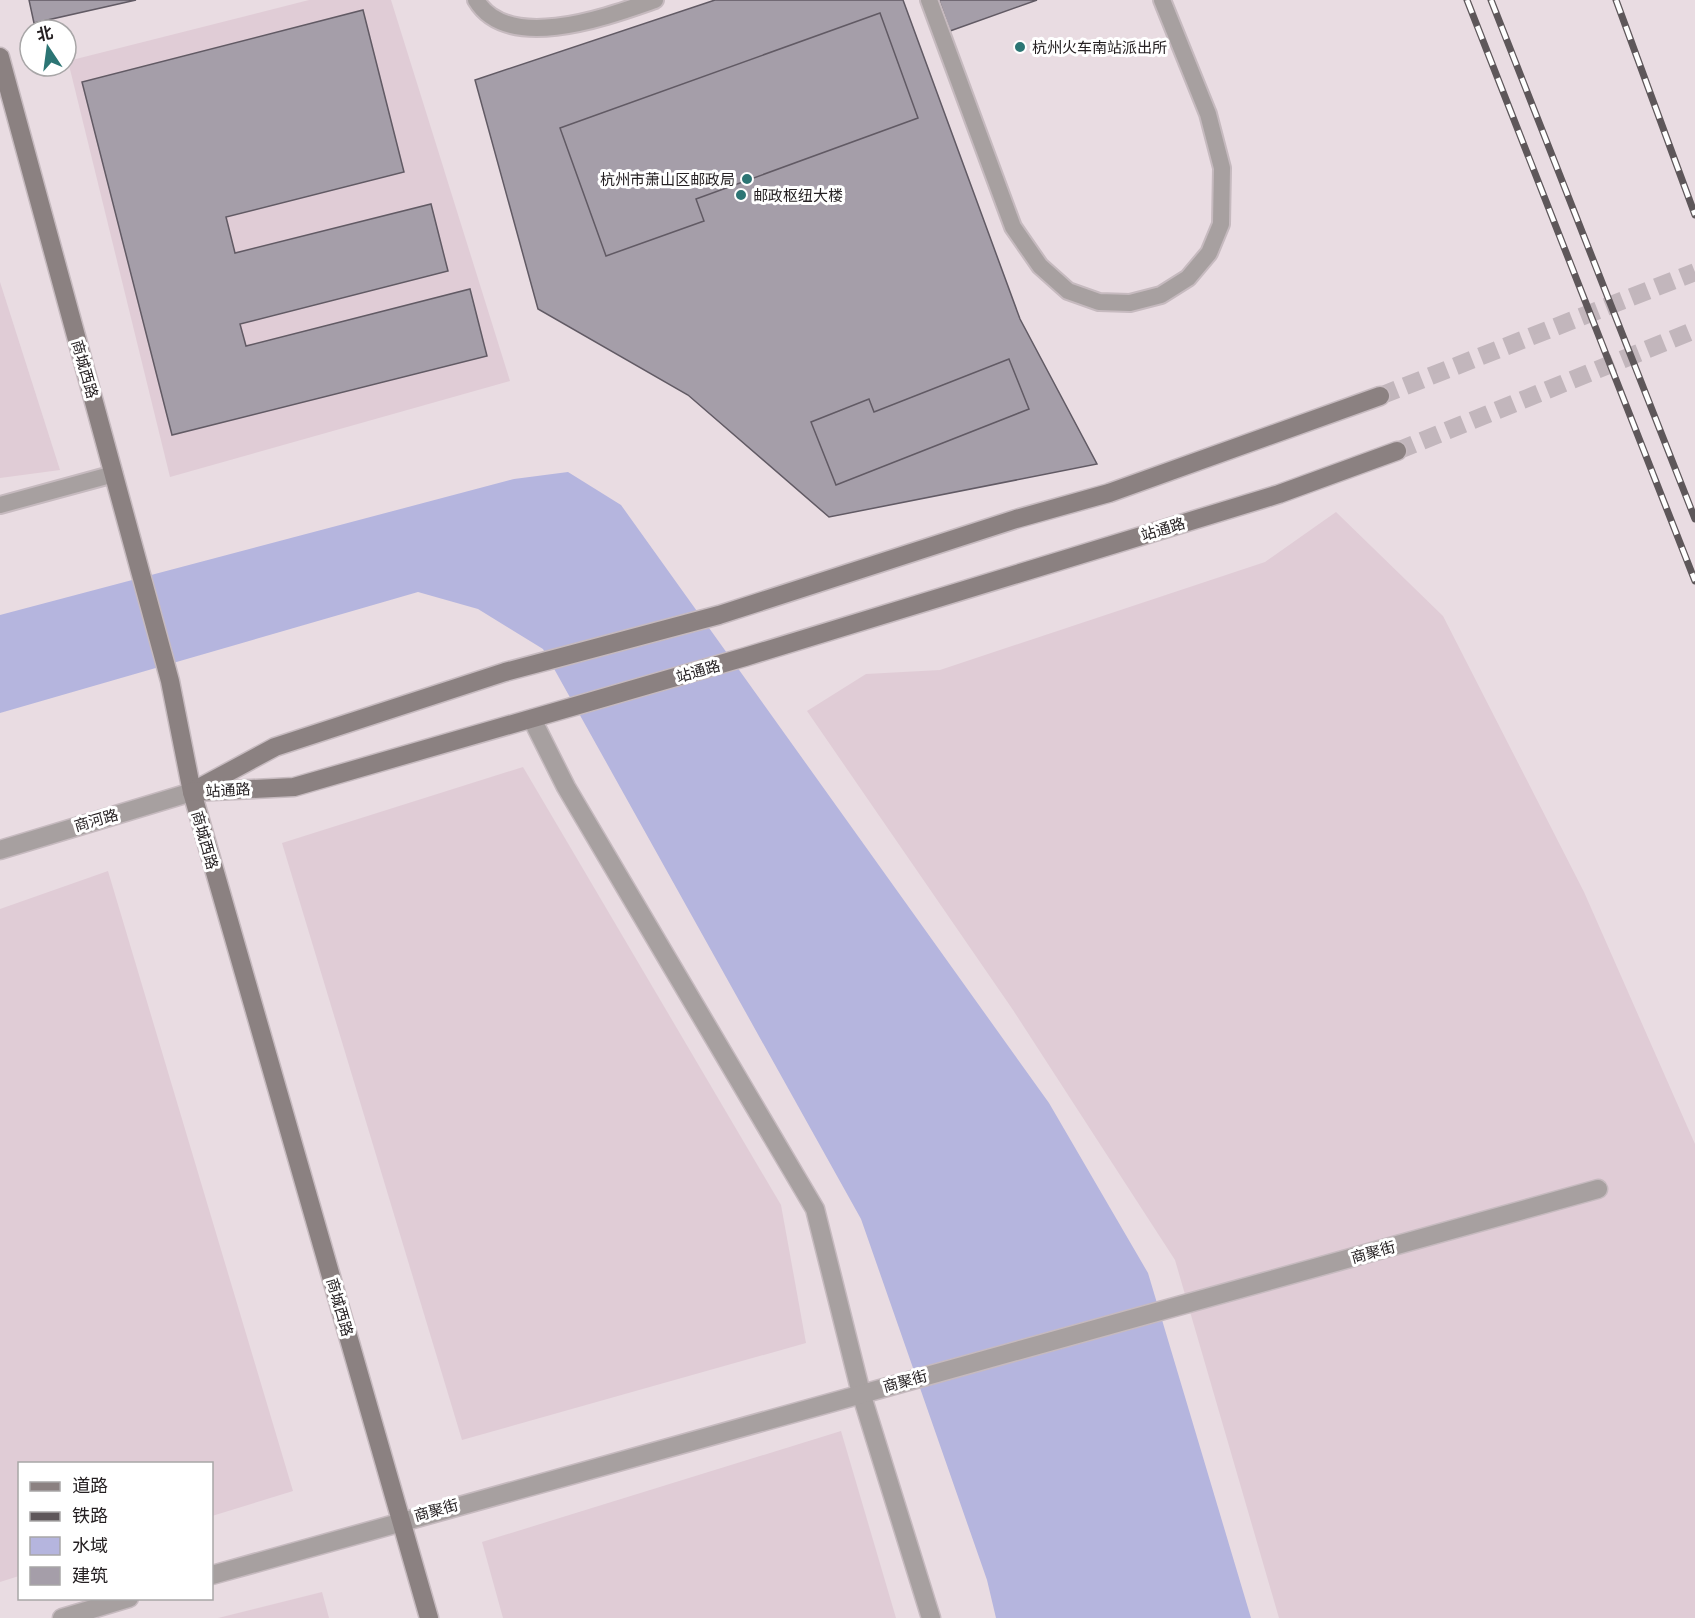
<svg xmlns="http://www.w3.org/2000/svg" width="1695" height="1618" font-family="Poppins,'Noto Sans SC',sans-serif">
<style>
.built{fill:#e0ccd6}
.water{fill:#b5b5de}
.building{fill:#a59ea9;stroke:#615a64;stroke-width:1.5}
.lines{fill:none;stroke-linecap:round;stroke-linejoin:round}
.secondary-tunnel{stroke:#c2b6bc;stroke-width:18;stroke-dasharray:18 9;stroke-linecap:butt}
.service-casing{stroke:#c6babf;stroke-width:20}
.minor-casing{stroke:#c6babf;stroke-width:21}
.tertiary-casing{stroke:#c6babf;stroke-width:21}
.secondary-casing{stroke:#c6babf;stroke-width:21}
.service{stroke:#a7a0a0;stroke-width:16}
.minor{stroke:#a7a0a0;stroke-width:18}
.tertiary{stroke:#a7a0a0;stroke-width:18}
.secondary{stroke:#8b8181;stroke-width:18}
.rail-casing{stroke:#5e575a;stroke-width:7}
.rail{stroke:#fff;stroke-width:4.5;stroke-dasharray:14;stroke-linecap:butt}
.poi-dot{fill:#2c7574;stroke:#fff;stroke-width:2}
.labels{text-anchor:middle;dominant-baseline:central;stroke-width:6;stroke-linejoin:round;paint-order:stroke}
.poi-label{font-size:15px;fill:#252022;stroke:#fff;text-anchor:start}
.street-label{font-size:15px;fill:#252022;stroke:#fff}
</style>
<rect width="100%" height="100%" fill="#e9dce2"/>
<g class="built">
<polygon points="309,0 391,0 510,381 170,477 68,61"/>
<polygon points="0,282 60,470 0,478"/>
<polygon points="1336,512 1443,616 1584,892 1695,1144 1695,1618 1279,1618 1175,1260 1013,1010 807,711 866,674 940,670 1265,562"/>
<polygon points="523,767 781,1205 806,1343 462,1440 282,843"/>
<polygon points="108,871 293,1491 212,1516 212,1464 20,1464 19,1576 0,1582 0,909"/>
<polygon points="841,1431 896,1618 503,1618 482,1542"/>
<polygon points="322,1592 329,1618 218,1618"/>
</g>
<polygon class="water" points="568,472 621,505 1049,1103 1148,1273 1251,1618 996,1618 987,1580 861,1219 543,649 478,609 418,592 0,713 0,615 514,479"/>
<g class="building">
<polygon points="29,0 136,0 34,23"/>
<polygon points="715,0 903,0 1020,319 1097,464 829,517 688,395 538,309 475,80"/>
<polygon points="939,0 1037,0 950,31"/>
<polygon points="363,10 404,172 226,217 235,253 431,204 448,271 240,324 246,346 470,289 487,356 172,435 82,82"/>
<polygon points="880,13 918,118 696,199 704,221 606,256 560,128"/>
<polygon points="1009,359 1029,409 836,485 811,422 869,399 874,412"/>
</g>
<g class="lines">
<g class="secondary-tunnel">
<polyline points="1380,396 1695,272"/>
<polyline points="1397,451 1695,330"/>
</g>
<g class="service-casing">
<g id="service">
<path d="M476 0C508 54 609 16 655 0"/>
<polyline points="929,0 1013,227 1040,266 1068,291 1099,302 1130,303 1161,295 1188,278 1209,253 1221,224 1222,168 1208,114 1162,0"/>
<polyline points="0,505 114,474"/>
</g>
</g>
<g class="minor-casing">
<g id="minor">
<polyline points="532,719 566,787 815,1209 861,1393 931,1618"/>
<polyline points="212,1575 1598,1189"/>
<polyline points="62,1618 129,1598"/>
</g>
</g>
<g class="tertiary-casing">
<polyline id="tertiary" points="0,850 192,792"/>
</g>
<g class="secondary-casing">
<g id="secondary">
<polyline points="0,57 170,681 192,792 429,1618"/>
<polyline points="197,789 275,747 505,672 719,615 1016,519 1109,493 1380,396"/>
<polyline points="192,792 294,787 745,657 1279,494 1397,451"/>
</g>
</g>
<use href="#service" class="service"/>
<use href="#minor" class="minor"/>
<use href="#tertiary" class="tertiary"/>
<use href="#secondary" class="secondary"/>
<g class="rail-casing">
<g id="rail">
<polyline points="1467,0 1695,581"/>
<polyline points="1491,0 1695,519"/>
<polyline points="1616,0 1695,215"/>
</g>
</g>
<use href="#rail" class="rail"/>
</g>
<g class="poi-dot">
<circle cx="1020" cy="47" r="6"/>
<circle cx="747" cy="179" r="6"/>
<circle cx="741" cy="195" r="6"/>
</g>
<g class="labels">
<g class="poi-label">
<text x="1032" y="47">杭州火车南站派出所</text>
<text x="735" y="179" text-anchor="end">杭州市萧山区邮政局</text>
<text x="753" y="195">邮政枢纽大楼</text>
</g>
<g class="street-label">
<text transform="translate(85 369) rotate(74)">商城西路</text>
<text transform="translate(1163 529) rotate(-17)">站通路</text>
<text transform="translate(698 671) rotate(-16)">站通路</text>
<text transform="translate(228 790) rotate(-3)">站通路</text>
<text transform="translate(96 820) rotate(-16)">商河路</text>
<text transform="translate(205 840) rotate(74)">商城西路</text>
<text transform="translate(1373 1252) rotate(-15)">商聚街</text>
<text transform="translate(340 1307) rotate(74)">商城西路</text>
<text transform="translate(905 1381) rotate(-15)">商聚街</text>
<text transform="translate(436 1510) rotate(-15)">商聚街</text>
</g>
</g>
<rect x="18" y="1462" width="195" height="138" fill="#ffffff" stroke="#a8a6a7" stroke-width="1.5"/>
<rect x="30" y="1482" width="30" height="9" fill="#8b8181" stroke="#a8a6a7" stroke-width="1.5"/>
<text x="72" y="1492" font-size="18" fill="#252022">道路</text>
<rect x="30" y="1512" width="30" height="9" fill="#5e575a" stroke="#a8a6a7" stroke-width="1.5"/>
<text x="72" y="1522" font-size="18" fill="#252022">铁路</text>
<rect x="30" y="1537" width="30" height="18" fill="#b5b5de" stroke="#a8a6a7" stroke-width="1.5"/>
<text x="72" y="1552" font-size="18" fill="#252022">水域</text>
<rect x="30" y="1567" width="30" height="18" fill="#a59ea9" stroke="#a8a6a7" stroke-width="1.5"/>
<text x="72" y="1582" font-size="18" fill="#252022">建筑</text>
<g transform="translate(48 48) rotate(347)"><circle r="28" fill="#ffffff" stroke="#a8a6a7" stroke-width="1.5"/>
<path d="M0-4.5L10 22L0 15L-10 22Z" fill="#2c7574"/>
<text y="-9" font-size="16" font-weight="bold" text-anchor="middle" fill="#252022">北</text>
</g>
</svg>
